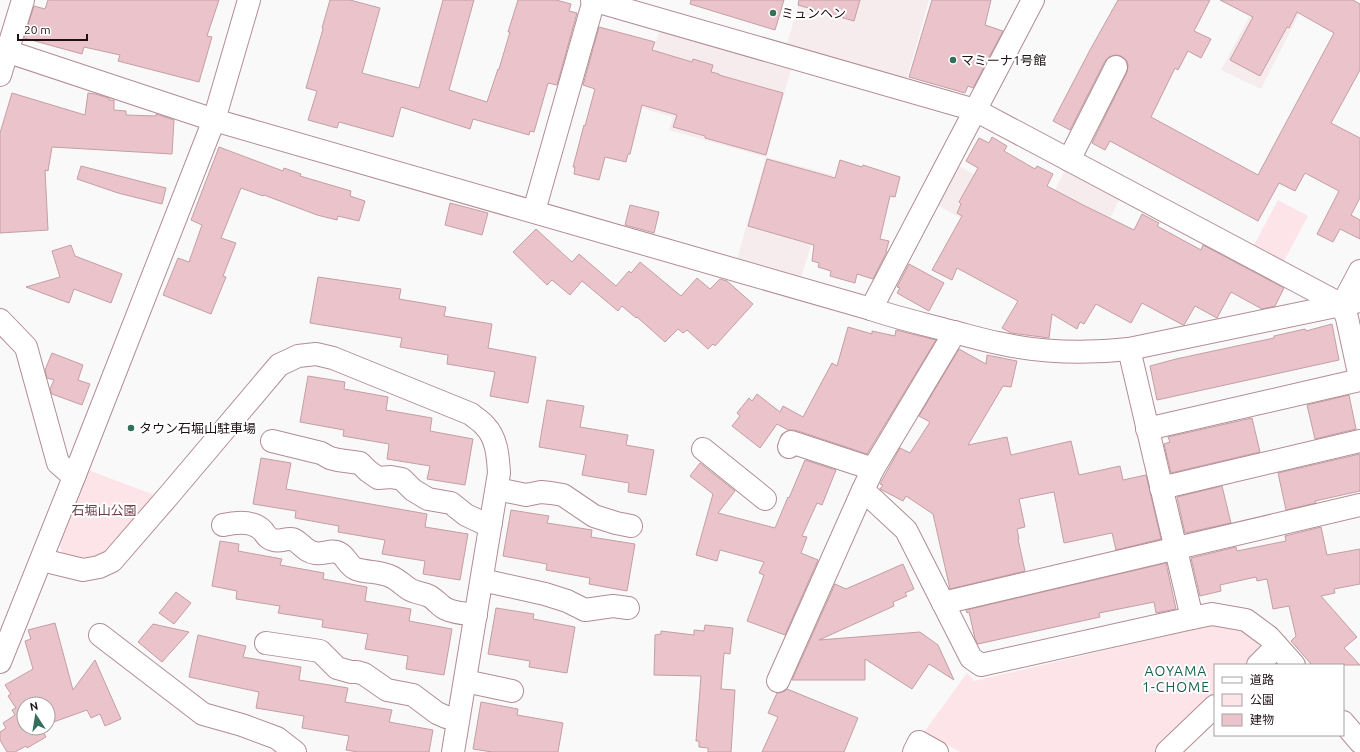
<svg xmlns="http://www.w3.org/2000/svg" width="1360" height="752" font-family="Ubuntu,'Noto Sans JP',sans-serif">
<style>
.built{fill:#f6eced}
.green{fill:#fde4e9}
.building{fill:#ebc4cb;stroke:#c49ea5}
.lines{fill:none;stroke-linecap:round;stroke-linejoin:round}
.minor-casing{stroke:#b28d94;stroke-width:24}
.minor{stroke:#fff;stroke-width:22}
.poi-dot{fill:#32705c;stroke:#fff;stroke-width:1.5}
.labels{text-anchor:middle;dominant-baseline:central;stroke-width:4;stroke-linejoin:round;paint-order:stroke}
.poi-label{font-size:13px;fill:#1e1113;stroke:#fff;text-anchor:start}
.park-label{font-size:13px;fill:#703d49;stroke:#fff}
.neighbourhood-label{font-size:14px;letter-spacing:1px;fill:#16624d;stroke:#fff}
</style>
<rect width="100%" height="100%" fill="#f9f9f9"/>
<g class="built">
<polygon points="800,0 929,0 906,81 786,47"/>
<polygon points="1258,0 1306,0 1261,89 1221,70"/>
<polygon points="660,28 792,66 766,157 833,175 800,281 736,263 766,157 669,130 673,117 638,107"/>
<polygon points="955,164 1018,198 997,239 934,203"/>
<polygon points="1067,166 1121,196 1088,263 1032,236"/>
</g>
<g class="green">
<polygon points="1278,200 1308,216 1283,263 1253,247"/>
<polygon points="88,470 157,496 108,552 84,561 71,559 62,553 59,541"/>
<polygon points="1213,625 1242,628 1259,642 1260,653 1248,665 1215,665 1215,697 1158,752 960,752 924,732 967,673 974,681"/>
</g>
<g class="building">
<polygon points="48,0 219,0 207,36 212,37 199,82 118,61 120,55 84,47 82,54 24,38 34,6 45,9"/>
<polygon points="330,0 350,0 380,8 362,73 419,88 443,0 474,0 449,90 487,102 498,69 499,69 510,32 508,32 518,0 556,0 571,4 569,11 577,13 557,85 548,83 534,132 530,131 529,135 473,119 470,129 401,107 393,137 339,122 337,128 308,120 317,91 306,88 323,29 322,28"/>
<polygon points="691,0 784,0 775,30 690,4"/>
<polygon points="799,0 860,0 854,21 798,5"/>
<polygon points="932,0 991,0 985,25 1003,31 973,88 968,86 965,93 909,77"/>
<polygon points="1118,0 1210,0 1194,31 1211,39 1201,58 1188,51 1178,70 1175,68 1151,117 1258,175 1334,33 1297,12 1289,28 1287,27 1260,76 1230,60 1253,17 1220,0 1353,0 1360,4 1360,70 1331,123 1360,138 1360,198 1351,215 1360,220 1360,239 1340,229 1333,242 1317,234 1339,191 1305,173 1295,191 1279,183 1258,221 1110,141 1105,150 1092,143 1127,72 1128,66 1127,61 1121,56 1115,55 1109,57 1105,61 1070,130 1053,121 1090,50"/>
<polygon points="599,27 655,42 652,50 692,62 693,59 713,65 711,72 719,74 719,75 783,93 766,155 705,138 705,136 673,127 677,115 642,105 630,154 628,154 626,162 605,157 599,180 574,174 575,167 573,167 584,125 585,126 595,89 583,85"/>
<polygon points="12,93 85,115 88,93 95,94 109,98 109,100 114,100 114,110 126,111 126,115 156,116 156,114 174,120 172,154 52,147 48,171 45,170 48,230 0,233 0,133"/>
<polygon points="992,137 1007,146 1004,151 1035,169 1037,166 1053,174 1047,186 1083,205 1134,230 1142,214 1159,223 1157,226 1201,250 1203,245 1284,288 1275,306 1262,309 1231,292 1217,318 1195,306 1184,325 1183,325 1142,303 1131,323 1096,304 1084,324 1080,322 1077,329 1052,314 1049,338 1011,333 1002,328 1018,301 957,268 952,280 932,270 962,216 957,213 961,204 959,202 978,168 966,161 979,138 989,143"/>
<polygon points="219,147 283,171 284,168 301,174 300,176 351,191 350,196 365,201 359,221 338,216 337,220 317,215 264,195 263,196 241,188 221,238 236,243 223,276 226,277 211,314 163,295 178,258 189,262 202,225 191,220"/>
<polygon points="767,159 835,178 840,160 862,167 863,165 900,177 895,197 890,196 880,239 889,241 886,251 887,251 873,279 857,274 855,283 830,276 831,271 818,267 819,263 812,261 814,245 748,226"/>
<polygon points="81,166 166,188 162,204 118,193 77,179"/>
<polygon points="450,203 488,213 482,235 445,225"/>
<polygon points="630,205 659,212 654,233 625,225"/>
<polygon points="536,229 572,262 579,254 616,286 629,271 631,273 640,262 681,296 697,278 710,289 720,279 727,281 753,304 715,346 713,344 708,349 687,330 683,333 678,329 665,342 637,317 636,318 622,306 618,311 582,281 570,295 552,280 547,285 513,252"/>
<polygon points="71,245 75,256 122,274 111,303 74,289 69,303 26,287 60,277 52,251"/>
<polygon points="909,264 944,283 929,311 897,293 900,288 897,287"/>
<polygon points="318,277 401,289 399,299 446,307 444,316 492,324 488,348 536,357 528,403 490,396 495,372 447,364 448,355 400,347 402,338 310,323"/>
<polygon points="1332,324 1339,360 1157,400 1150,366 1176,359 1274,338 1274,336 1305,329 1306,331"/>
<polygon points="848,327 872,334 872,331 895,336 896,330 936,340 867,454 795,430 788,430 777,424 760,448 732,426 740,416 737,413 749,398 752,401 757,394 780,412 783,406 803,417 832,363 837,366"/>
<polygon points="959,349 986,364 987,355 1017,361 1011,387 1003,386 968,445 1007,437 1011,455 1071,441 1079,475 1120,466 1123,480 1146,475 1161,539 1116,550 1112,533 1064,543 1054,492 1019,499 1025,527 1017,529 1019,539 1018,539 1025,571 950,589 933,514 906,496 903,501 880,489 883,485 880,484 900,448 910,453 930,422 919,416"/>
<polygon points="52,353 83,365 78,380 90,384 82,405 52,394 50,389 54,380 47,378 45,370"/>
<polygon points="308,376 345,382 344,389 388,397 386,410 432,418 430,431 473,439 465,485 427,479 430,466 387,459 389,444 343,436 344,430 300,422"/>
<polygon points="1349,395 1356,429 1315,439 1307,405"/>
<polygon points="547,400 584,406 580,427 628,435 626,445 654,450 646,495 628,492 629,483 582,475 586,455 539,447"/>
<polygon points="1252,418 1260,452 1171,473 1164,444 1170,442 1168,437"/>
<polygon points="1360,454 1360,491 1315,501 1316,503 1286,510 1278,473"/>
<polygon points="261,458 291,463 286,489 427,514 425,527 468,534 460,580 423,574 425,561 382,554 385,540 338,532 339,526 295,518 296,511 253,504"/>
<polygon points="805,460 836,470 822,505 817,503 802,536 807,537 801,553 818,560 785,635 747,621 764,575 759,573 764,562 720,550 717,561 696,555 713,494 690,476 700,463 735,491 718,513 775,528 788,497 789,498"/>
<polygon points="1222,486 1231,523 1185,533 1177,497"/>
<polygon points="511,510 549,516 547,523 592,530 591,537 635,544 627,591 589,584 590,578 546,570 547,564 503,556"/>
<polygon points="1321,527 1327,555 1360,549 1360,584 1334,589 1335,593 1321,596 1357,637 1344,648 1360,665 1312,665 1291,641 1296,636 1289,606 1273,609 1267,579 1257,581 1256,577 1220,585 1221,591 1200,596 1191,558 1236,547 1237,551 1286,541 1285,536"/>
<polygon points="220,541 239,544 238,551 282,559 280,565 324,573 323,579 367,587 365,601 411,609 409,621 452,629 444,675 406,669 408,656 365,649 368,634 322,627 323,620 278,613 280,606 236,599 237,591 212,586"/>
<polygon points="1166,563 1176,609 1156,613 1154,602 1099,613 1100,617 978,644 975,639 969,612 967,613 966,610"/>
<polygon points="903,564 914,589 905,593 907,596 893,602 894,606 819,640 920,632 938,645 954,680 929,664 912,689 865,659 865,680 792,680 835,584 846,589"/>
<polygon points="176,592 191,603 174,624 159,613"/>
<polygon points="496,608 534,614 533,619 575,627 567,673 529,667 530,661 488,654"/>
<polygon points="55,623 73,690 95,660 121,719 105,726 100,714 91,718 87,710 48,724 48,704 24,704 24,728 41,728 46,737 27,748 26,746 15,752 7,752 0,740 0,732 6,728 3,723 15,715 12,710 16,708 8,696 11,694 5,685 33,669 25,641 31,639 28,630"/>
<polygon points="153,624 189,632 162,662 138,642"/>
<polygon points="705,625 733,628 730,654 724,653 721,689 735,690 731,752 708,752 708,748 699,747 699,741 696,741 701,676 654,675 655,635 661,634 661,631 694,635 694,630 704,631"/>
<polygon points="198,635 246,646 243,657 301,667 299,680 348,688 345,702 392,710 389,722 433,730 429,752 358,752 346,750 349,736 302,728 304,716 256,708 259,692 189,677"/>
<polygon points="787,689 858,718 844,752 762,752 778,717 768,713 777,693 785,691"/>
<polygon points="481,702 518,709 517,715 563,723 558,752 492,752 473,749"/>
</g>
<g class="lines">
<g class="minor-casing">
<g id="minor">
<polyline points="592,0 975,110 1342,305 1347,318 1360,378"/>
<path d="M0 49 214 120 871 309C897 318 924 324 950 331 966 335 982 340 998 343 1042 353 1084 354 1129 349L1360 301"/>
<polyline points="0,75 23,0"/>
<polyline points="1069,160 1116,67"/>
<polyline points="534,211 594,0"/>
<polyline points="1342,305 1360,271"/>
<polyline points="871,309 1033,0"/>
<polyline points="0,320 26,347 58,463 74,477"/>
<polyline points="955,332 873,469 863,490 906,530 971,658 981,665 1192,618"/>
<polyline points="1129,349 1192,618 1212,614 1246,620 1269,637 1294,665"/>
<polyline points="1147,429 1360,380"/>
<polyline points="272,441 321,453 330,458 338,460 360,463 368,471 378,478 391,477 402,479 413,490 428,499 451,503 466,515 481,522 491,523"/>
<polyline points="789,447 791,442 873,469"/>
<polyline points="703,449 765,499"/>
<polyline points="1161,488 1360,441"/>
<polyline points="497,489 526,495 541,492 551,493 563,495 594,516 616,523 631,526"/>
<path d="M223 525C236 522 253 520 263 531 266 535 268 539 274 540 280 542 286 538 292 539 301 542 305 552 315 553 322 555 332 549 339 553 346 556 348 566 356 569 368 573 380 571 392 577 398 580 403 585 409 589 415 593 423 593 429 596 435 599 440 606 446 609 455 613 467 614 476 615"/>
<path d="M42 560 83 570 99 567 112 561 170 494 279 365 298 356 316 354 333 358 471 414C475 418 481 421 485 426 497 438 498 457 499 473L453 752"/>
<polyline points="482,580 545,594 567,601 585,610 613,606 628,608"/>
<polyline points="943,603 1360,505"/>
<polyline points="100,635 203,714 242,725 277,738 295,752"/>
<polyline points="266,643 320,651 337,668 351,672 357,672 364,674 387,690 413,695 437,713 446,717 458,718"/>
<polyline points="0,662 74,477 214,120 249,0"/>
<polyline points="1258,665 1277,646"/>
<polyline points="465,681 512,691"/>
<polyline points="778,681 863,490"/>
<polyline points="1343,722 1360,742"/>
<polyline points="914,752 919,742 937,752"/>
<polyline points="1167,752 1215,706"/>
</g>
</g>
<use href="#minor" class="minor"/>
</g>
<g class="poi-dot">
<circle cx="773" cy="13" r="4"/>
<circle cx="953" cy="60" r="4"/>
<circle cx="131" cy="428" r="4"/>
</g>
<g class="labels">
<g class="poi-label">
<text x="781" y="13">ミュンヘン</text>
<text x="961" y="60">マミーナ1号館</text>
<text x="139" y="428">タウン石堀山駐車場</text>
</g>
<g class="park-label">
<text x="104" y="510">石堀山公園</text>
</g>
<g class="neighbourhood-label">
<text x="1176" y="671">AOYAMA<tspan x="1176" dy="16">1-CHOME</tspan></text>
</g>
</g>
<rect x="1214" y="664" width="130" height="72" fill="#ffffff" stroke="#a5a0a1"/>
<rect x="1222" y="677" width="20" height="6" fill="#ffffff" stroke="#a5a0a1"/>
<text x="1250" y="684" font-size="12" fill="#1e1113">道路</text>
<rect x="1222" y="694" width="20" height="12" fill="#fde4e9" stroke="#a5a0a1"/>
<text x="1250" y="704" font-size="12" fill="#1e1113">公園</text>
<rect x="1222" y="714" width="20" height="12" fill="#ebc4cb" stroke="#a5a0a1"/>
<text x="1250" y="724" font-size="12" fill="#1e1113">建物</text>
<g transform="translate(36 716) rotate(348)"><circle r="19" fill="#ffffff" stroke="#a5a0a1"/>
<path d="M0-3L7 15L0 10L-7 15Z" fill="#32705c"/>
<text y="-6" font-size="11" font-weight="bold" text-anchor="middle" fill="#1e1113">N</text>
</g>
<path d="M18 34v6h69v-6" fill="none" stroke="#1e1113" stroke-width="2"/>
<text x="24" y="34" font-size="12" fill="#1e1113" stroke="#ffffff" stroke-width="3" paint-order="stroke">20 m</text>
</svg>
